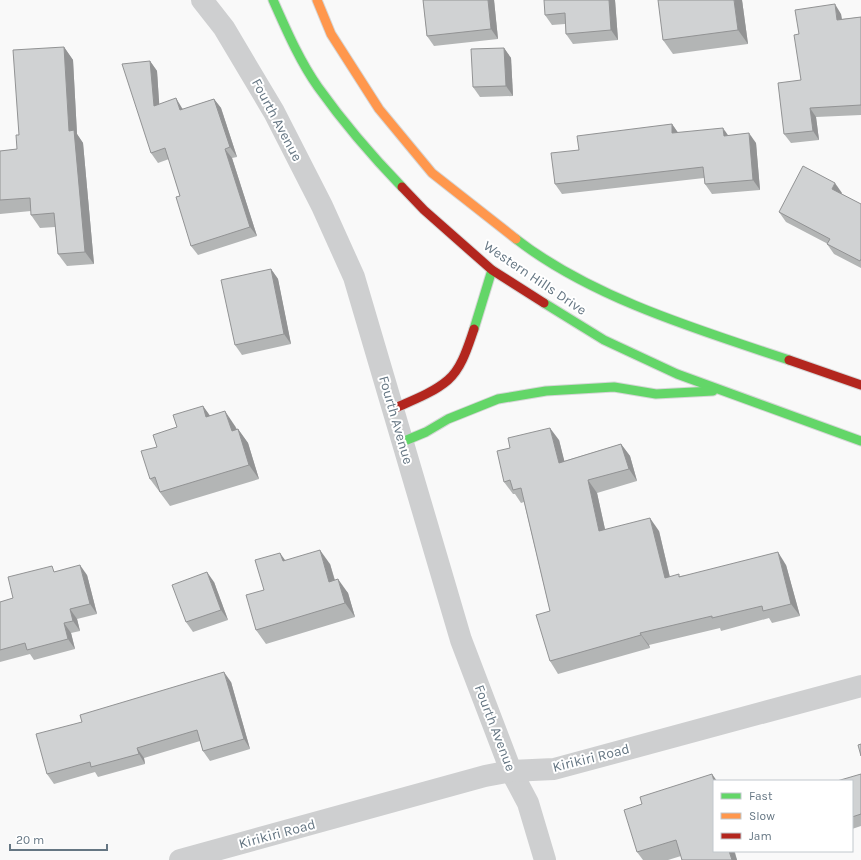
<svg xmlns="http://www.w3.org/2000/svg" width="861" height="860" font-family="Karla,sans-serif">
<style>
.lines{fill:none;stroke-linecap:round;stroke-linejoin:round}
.fast-casing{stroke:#d5d6d6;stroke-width:11}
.slow-casing{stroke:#d5d6d6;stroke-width:11}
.jam-casing{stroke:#d5d6d6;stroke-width:11}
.street{stroke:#cecfd0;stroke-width:22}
.fast{stroke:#63d668;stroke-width:9}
.slow{stroke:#ff974d;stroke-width:9}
.jam{stroke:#b3261e;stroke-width:9}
.wall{fill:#b3b5b5}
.shaded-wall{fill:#929394}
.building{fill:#d0d2d3;stroke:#929394}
.labels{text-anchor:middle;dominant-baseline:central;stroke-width:4;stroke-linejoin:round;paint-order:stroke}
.street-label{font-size:14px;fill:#657683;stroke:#fff}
</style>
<rect width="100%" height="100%" fill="#f9f9f9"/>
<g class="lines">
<g class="fast-casing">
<g id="fast">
<path d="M273 0C286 29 299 60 318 87 343 122 372 156 402 187"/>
<path d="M516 239C592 298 699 330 789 360"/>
<polyline points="544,303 604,340 677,374 861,441"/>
<polyline points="474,329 492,270"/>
<polyline points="402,442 426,432 448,419 498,399 546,391 614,387 656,394 713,391"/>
</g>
</g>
<g class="slow-casing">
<polyline id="slow" points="317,0 331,34 379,109 432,173 516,239"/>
</g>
<g class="jam-casing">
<g id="jam">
<polyline points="402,187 424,210 492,270 544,303"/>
<polyline points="789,360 861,385"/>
<path d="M393 409C411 401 433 393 448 380 462 368 468 346 474 329"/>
</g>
</g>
<g class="street">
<polyline points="202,0 224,28 274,112 322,206 354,277 461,640 511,771 528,803 545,860"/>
<polyline points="180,860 485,776 511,771 554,769 861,686"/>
</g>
<use href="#fast" class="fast"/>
<use href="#slow" class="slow"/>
<use href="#jam" class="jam"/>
</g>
<g class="wall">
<polygon points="423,0 494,0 498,39 434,46 427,36"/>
<polygon points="615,0 618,40 573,44 566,34 565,24 552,25 545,15"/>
<polygon points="742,0 748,44 673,54 663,40"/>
<polygon points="841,14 842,19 861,17 861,115 816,117 819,140 791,143 784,134 801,80 799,34"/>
<polygon points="64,47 73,60 77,134 83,143 94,264 67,266 58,254 55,227 40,228 31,215 31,211 0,214 0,151 17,149 19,135"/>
<polygon points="504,48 511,58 513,96 480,97 473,87"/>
<polygon points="150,61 157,71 159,104 182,108 183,109 214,99 221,108 237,157 232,158 257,236 198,255 191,246 180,196 169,159 158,163 151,153"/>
<polygon points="672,124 678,133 728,135 756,143 760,190 712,194 705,184 704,178 562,194 555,184 579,150"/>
<polygon points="842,193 841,194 861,204 861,268 834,254 827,244 828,244 786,222 779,212"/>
<polygon points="271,269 278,279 291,344 242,355 235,345"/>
<polygon points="203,406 210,416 235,426 237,429 238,429 248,443 259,479 170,506 150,479 157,447 177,427"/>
<polygon points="559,440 564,461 621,444 630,456 637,481 597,493 605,529 659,531 670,577 680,576 786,565 800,616 772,623 769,618 721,631 720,628 649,645 650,648 558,674 550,661 550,611 524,502 521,503 515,494 513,494 504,482"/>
<polygon points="285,560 330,564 335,580 348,593 355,617 266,644 256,630 264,590"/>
<polygon points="56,571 87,575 97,614 77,619 80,631 71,633 75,649 34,660 30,654 0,662 0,602 13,598"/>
<polygon points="214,582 228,620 193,632 186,622"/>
<polygon points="231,682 250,749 210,761 203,751 200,741 144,758 145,764 98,777 95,772 54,784 47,774"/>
<polygon points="861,774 861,826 852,829 852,781"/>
<polygon points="642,804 714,851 739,851 735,852 737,860 682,860 681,856 668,860 643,860 637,852"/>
</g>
<g class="shaded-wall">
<polygon points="488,0 494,0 498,39 491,29"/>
<polygon points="609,0 615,0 618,40 611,30"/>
<polygon points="734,0 742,0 748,44 738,30"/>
<polygon points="835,4 841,14 843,29 837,20"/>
<polygon points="64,47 73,60 77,134 83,143 94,264 85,252 69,131"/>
<polygon points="504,48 511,58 513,96 506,86"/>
<polygon points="150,61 157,71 160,115 154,106"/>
<polygon points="176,98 182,108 186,120 180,110"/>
<polygon points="214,99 221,108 237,157 230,147"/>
<polygon points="810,108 816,117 819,140 813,131"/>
<polygon points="672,124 679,134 672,133"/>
<polygon points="723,128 730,138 724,136"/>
<polygon points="749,133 756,143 760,190 753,180"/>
<polygon points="225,149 232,158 257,236 250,227"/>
<polygon points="835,183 842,193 839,199 832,189"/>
<polygon points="271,269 278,279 291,344 284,334"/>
<polygon points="203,406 213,420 206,417"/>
<polygon points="225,411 235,426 242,445 232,431"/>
<polygon points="550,428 559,440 568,475 559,463"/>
<polygon points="238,429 248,443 259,479 249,465"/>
<polygon points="621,444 630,456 637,481 629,469"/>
<polygon points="588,480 597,493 608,543 599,531"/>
<polygon points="650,518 659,531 673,591 665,578"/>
<polygon points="320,550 330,564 339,596 329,582"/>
<polygon points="778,552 786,565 800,616 791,604"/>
<polygon points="280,553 290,567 283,561"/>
<polygon points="80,565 87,575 97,614 90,604"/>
<polygon points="207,572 214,582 228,620 221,610"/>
<polygon points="338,579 348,593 355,617 345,603"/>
<polygon points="70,609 77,619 80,631 73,621"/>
<polygon points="64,623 71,633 75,649 68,639"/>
<polygon points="640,633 649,645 650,648 641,635"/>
<polygon points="224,672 231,682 250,749 244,739"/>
<polygon points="137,748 144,758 145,764 139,754"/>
<polygon points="712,774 717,781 714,781"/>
<polygon points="729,851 734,851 737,860 732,860"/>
</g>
<g class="building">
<polygon points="423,0 488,0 491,29 427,36"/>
<polygon points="544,0 609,0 611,30 566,34 565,13 545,15"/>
<polygon points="658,0 734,0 738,30 663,40"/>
<polygon points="835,4 837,20 861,17 861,105 810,108 813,131 784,134 778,83 801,80 794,35 799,34 795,10"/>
<polygon points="64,47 69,131 74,130 85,252 58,254 54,213 31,215 30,198 0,200 0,151 17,149 16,135 19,135 13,50"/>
<polygon points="504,48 506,86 473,87 471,49"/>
<polygon points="150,61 154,106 176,98 180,110 214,99 230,147 225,149 250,227 191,246 176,197 180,196 165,148 151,153 122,64"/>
<polygon points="672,124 672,133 723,128 724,136 749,133 753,180 705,184 703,167 555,184 551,153 579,150 577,136"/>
<polygon points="803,166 835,183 832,189 861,204 861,259 860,261 827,244 830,239 779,212"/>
<polygon points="271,269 284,334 235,345 221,280"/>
<polygon points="203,406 206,417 225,411 232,431 238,429 249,465 160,492 155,477 150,479 141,451 157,447 153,435 177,427 173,415"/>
<polygon points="550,428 559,463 621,444 629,469 588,480 599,531 650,518 665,578 679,574 679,577 778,552 791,604 763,611 762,606 712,618 712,616 640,633 641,635 550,661 536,615 550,611 521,488 513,490 510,480 504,482 497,451 510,448 508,438"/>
<polygon points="320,550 329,582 338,579 345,603 256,630 246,595 264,590 255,560 280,553 283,561"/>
<polygon points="80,565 90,604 70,609 73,621 64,623 68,639 27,650 25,643 0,650 0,602 13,598 8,577 52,566 54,572"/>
<polygon points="207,572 221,610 186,622 172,585"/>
<polygon points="224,672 244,739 203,751 197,730 137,748 139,754 91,767 90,762 47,774 36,734 82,722 80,715"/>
<polygon points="861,744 861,756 858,745"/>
<polygon points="712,774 714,781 714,851 729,851 732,860 682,860 676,840 637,852 624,810 642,804 640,797"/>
<polygon points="861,774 861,814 852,817 852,781 837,781"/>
</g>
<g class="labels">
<g class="street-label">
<text transform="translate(277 120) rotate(62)">Fourth Avenue</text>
<text transform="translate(535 278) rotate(34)">Western Hills Drive</text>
<text transform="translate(396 420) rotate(74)">Fourth Avenue</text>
<text transform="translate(495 728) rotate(69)">Fourth Avenue</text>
<text transform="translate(591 758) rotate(-14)">Kirikiri Road</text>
<text transform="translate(277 834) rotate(-15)">Kirikiri Road</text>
</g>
</g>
<rect x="713" y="780" width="140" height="72" fill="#ffffff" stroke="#c1c8cd"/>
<rect x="721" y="793" width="20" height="6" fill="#63d668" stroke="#c1c8cd"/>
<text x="749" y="800" font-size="12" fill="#657683">Fast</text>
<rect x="721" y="813" width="20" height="6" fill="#ff974d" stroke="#c1c8cd"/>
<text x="749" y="820" font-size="12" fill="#657683">Slow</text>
<rect x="721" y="833" width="20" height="6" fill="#b3261e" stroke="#c1c8cd"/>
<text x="749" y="840" font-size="12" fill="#657683">Jam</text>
<path d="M10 844v6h97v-6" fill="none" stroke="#657683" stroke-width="2"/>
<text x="16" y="844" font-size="12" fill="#657683" stroke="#ffffff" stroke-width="3" paint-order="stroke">20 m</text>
</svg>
